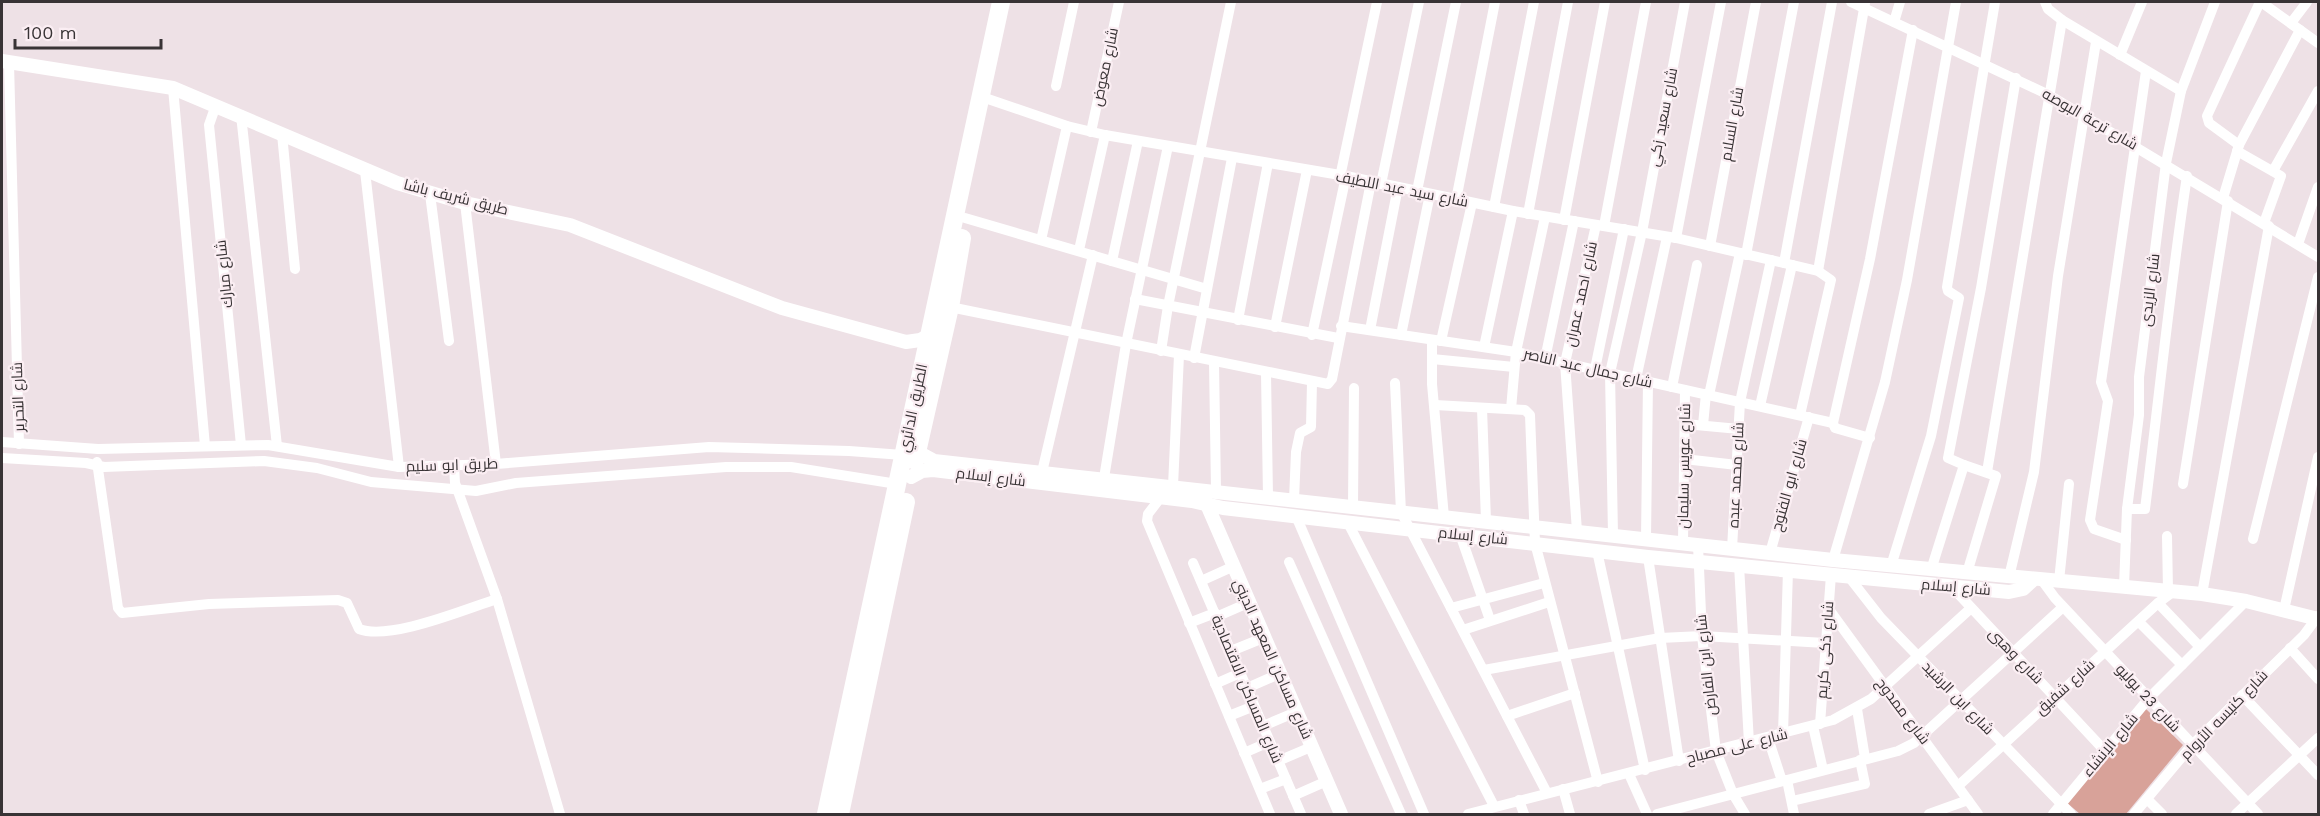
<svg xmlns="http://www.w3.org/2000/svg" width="2320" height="816" font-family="'Work Sans',Cairo,sans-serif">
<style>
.green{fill:#d8a299}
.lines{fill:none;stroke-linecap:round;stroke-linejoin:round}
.street{stroke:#fff;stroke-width:10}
.secondary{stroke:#fff;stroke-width:14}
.highway{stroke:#fff;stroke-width:18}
.labels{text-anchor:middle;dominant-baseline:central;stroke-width:4.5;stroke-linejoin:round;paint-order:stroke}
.street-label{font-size:15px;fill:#383335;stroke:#fbeef3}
</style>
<rect width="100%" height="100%" fill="#eee1e6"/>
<polygon class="green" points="2145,708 2183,745 2126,814 2080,814 2066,802"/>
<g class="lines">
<g class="street">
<polyline points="1851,2 2049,95 2318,257"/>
<polyline points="2045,2 2048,9 2062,20 2181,91"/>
<polyline points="2261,2 2318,43"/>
<polyline points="1894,22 1900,2"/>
<polyline points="2291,23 2307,2"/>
<polyline points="2120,55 2142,2"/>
<polyline points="9,63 19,444"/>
<polyline points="1056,86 1074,2"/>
<polyline points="173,88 205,446"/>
<polyline points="988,99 1067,126 1105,135 1346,176 1513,211 1676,238 1818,271 1831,280 1800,415"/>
<polyline points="216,105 209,125 241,445"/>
<polyline points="241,115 277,446"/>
<polyline points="1091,132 1119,2"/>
<polyline points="282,134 295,269"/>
<polyline points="2239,145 2209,123 2207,116 2260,2"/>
<polyline points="2237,151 2281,176 2264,223"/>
<polyline points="365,171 399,467"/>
<polyline points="2273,171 2318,91"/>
<polyline points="1340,177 1377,2"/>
<polyline points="1381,184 1419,2"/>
<polyline points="1417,191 1456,2"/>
<polyline points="430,194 449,341"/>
<polyline points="2223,198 2239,145 2300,30"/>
<polyline points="1456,200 1495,2"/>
<polyline points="465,203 496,464"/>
<polyline points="1494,207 1534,2"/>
<polyline points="1528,214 1568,2"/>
<polyline points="965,218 1207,289"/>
<polyline points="1564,220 1605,2"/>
<polyline points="1604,226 1646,2"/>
<polyline points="1676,238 1721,2"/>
<polyline points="1041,240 1067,126"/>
<polyline points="2298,244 2318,187"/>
<polyline points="1710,246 1756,2"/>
<polyline points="1079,250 1105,135"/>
<polyline points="1746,255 1794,2"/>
<polyline points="1112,261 1138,141"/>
<polyline points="1784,263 1832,2"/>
<polyline points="1818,271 1865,3"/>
<polyline points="1135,299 1338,338"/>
<polyline points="950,307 1328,384 1332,379 1371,182"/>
<polyline points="1238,320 1268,163"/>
<polyline points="1341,326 1516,352 1833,423"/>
<polyline points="1275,327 1307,170"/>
<polyline points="1370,330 1398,187"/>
<polyline points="1312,335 1346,176"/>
<polyline points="1401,335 1430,194"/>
<polyline points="1432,340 1432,384 1444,517"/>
<polyline points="1441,341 1472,203"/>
<polyline points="1484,347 1513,211"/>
<polyline points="1161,351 1168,306 1231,2"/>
<polyline points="1194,358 1232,158"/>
<polyline points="1432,359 1514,367"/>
<polyline points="1545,359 1574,221"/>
<polyline points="1214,362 1216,491"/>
<polyline points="1595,369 1624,229"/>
<polyline points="1266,373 1268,497"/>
<polyline points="1636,379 1667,237"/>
<polyline points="1395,383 1401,512 1547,793"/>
<polyline points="1672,387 1697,265"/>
<polyline points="1709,395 1740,253"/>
<polyline points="1435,405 1525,410 1530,415 1535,543 1598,782"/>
<polyline points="1760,406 1792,265"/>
<polyline points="1482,408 1486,521"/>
<polyline points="1511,409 1516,352 1545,217"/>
<polyline points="1685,424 1739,429"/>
<polyline points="1703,425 1706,394"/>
<polyline points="1870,438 1835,428 1833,423 1870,259 1913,30"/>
<polyline points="2,442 98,449 268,445 399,467 496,464 709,447 849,451 903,455"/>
<polyline points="2,458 86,463 104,467 264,461 317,468 371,482 476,491 516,483 726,467 791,467 897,484"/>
<polyline points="1684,459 1737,465"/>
<path d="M97 462 118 608 122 613 209 604 338 600 347 603 359 629C390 641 465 609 497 599"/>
<polyline points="1964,465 1948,458 1981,288 2016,78"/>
<polyline points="454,466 455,483 497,599 560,814"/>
<polyline points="1042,472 1093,255"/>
<polyline points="1987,472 2062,20"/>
<polyline points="1104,478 1126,344 1168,146"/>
<polyline points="2183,484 2228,201"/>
<polyline points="1173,486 1179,355"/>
<polyline points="1161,497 1148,514 1147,521 1270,814"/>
<polyline points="1294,500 1296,452 1300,433 1311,427 1312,382"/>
<polyline points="1353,506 1354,388"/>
<path d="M2127 509H2145C2159 398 2170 287 2187 176"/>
<polyline points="1296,516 1424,814"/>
<polyline points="1347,521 1494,806"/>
<polyline points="1577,531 1565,363 1596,225"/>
<polyline points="1460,534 1490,620"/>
<polyline points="1613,535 1610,373 1642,232 1685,2"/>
<polyline points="2167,536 2168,591"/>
<polyline points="1646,539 1648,381"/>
<polyline points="2253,539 2318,277"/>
<polyline points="2126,540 2094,529 2090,520 2108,401 2101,382 2146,71"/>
<polyline points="1683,543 1685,390"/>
<polyline points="1698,545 1702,636 1716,751 1733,794 1745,814"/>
<polyline points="1732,549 1740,402 1771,260"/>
<polyline points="1597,551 1645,770"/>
<polyline points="1770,553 1809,417"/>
<polyline points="1648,557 1679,761"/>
<polyline points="1833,560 1885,382 1907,280 1956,2"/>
<polyline points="1289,562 1401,814"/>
<polyline points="1193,563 1301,814"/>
<polyline points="1739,565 1749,743"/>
<polyline points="1891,566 1931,436 1959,298 1948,291 1947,287 1995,2"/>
<polyline points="1931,570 1964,465 1996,476 1967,573"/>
<polyline points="1849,577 1881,618 2071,814"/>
<polyline points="2009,577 2034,472 2058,276 2096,42"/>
<polyline points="2041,579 2055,598 2258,814"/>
<polyline points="1201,581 1232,567"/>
<polyline points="2059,581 2069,484"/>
<polyline points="1952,587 2105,751"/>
<polyline points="2124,587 2127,509 2139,415 2139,377 2166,163 2181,91 2215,2"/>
<polyline points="2202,594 2269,226"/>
<polyline points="2158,603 2200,647"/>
<polyline points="1451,608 1544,583"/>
<polyline points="1828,608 1978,814"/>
<polyline points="2284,610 2318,457"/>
<polyline points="1216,617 1248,603"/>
<polyline points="2139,622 2182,665"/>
<polyline points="1189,623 1215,613"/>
<polyline points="1463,630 1549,602"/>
<polyline points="2290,648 2318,679"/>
<polyline points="1231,651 1263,638"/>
<polyline points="1484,670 1660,638 1702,636 1825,643"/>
<polyline points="1215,684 1240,673"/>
<polyline points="1247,688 1279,674"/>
<polyline points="2242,695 2318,775"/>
<polyline points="1857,709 1865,758"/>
<polyline points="1229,716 1254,706"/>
<polyline points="1507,716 1575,693"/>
<polyline points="1820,724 1831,575"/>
<polyline points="1263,726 1296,712"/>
<polyline points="1813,726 1823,770"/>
<polyline points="1783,734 1788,570"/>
<polyline points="1768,738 1782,781"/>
<polyline points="1244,753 1269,742"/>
<polyline points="1278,761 1311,747"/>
<polyline points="1629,774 1647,814"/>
<polyline points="1787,780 1794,814"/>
<polyline points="1958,786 2158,603 2174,591"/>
<polyline points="1260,789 1286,779"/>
<polyline points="1563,789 1570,814"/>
<polyline points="1293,796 1327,781"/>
<polyline points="2147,799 2162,814"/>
<polyline points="1519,800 1524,814"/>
<polyline points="1792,801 1865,784 1860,760"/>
<polyline points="1468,814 1833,720 1871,699 1970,609"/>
<polyline points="1657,814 1898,751 1914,743 2063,607"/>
<polyline points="1929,814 1968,800"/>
<polyline points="2053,814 2149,698 2246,601"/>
<polyline points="2134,814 2192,745 2304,635 2318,616"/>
<polyline points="2236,814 2318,738"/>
</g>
<g class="secondary">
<polyline points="2,61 173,88 397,183 465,203 570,225 782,308 906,342 920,340 929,335"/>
<polyline points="917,448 923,455 934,461 1833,560 2202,594 2246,601 2318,619"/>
<polyline points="911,477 922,471 933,470 1192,501 1223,508 1648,557 2009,592 2023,589 2034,579"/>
<polyline points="1205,500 1341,814"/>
</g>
<g class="highway">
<polyline points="915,461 950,307 962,238"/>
<polyline points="826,814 1001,2"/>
<polyline points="840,814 906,502"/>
</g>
</g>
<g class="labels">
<g class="street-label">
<text transform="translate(1105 67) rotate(-78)">شارع معوض</text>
<text transform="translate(1663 117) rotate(-79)">شارع سعيد زكي</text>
<text transform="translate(2090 119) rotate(30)">شارع ترعة البوصه</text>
<text transform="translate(1732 124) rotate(-80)">شارع السلام</text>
<text transform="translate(1402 189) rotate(11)">شارع سيد عبد اللطيف</text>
<text transform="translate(456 197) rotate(14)">طريق شريف باشا</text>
<text transform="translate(224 274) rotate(-96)">شارع مبارك</text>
<text transform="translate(2150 290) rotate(-83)">شارع الزيدى</text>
<text transform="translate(1581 294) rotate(-78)">شارع احمد عمران</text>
<text transform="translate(1588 368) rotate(13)">شارع جمال عبد الناصر</text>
<text transform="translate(18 397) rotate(-92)">شارع التحرير</text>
<text transform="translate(913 408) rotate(-78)">الطريق الدائري</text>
<text transform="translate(452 465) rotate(-2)">طريق ابو سليم</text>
<text transform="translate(1684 466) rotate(-89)">شارع عويس سليمان</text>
<text transform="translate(1736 475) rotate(-87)">شارع محمد عبده</text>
<text transform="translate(991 477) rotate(7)">شارع إسلام</text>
<text transform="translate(1789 485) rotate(-74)">شارع ابو الفتوح</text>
<text transform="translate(1473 536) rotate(6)">شارع إسلام</text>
<text transform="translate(1956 587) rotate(5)">شارع إسلام</text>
<text transform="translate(1825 650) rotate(-86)">شارع ذكى كريم</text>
<text transform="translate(2016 656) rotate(46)">شارع وهبى</text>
<text transform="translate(1273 659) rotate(66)">شارع مساكن المعهد الديني</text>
<text transform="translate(1706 665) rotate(-96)">شارع ابن الفارض</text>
<text transform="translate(2065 687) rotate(-42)">شارع شفيق</text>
<text transform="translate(1247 689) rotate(67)">شارع المساكن الاقتصادية</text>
<text transform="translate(1958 698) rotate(46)">شارع ابن الرشيد</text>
<text transform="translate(2148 698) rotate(47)">شارع 23 يوليو</text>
<text transform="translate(1903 711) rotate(53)">شارع ممدوح</text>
<text transform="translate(2224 715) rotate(-46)">شارع كنيسه الأروام</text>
<text transform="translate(2110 745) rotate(-50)">شارع الإنشاء</text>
<text transform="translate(1737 746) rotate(-14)">شارع على مصباح</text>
</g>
</g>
<rect width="2320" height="816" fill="none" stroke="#383335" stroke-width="6"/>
<path d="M15 39v9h146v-9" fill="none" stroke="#383335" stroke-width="3"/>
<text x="24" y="39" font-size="18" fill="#383335" stroke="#fbeef3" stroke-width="4.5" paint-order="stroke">100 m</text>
</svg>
